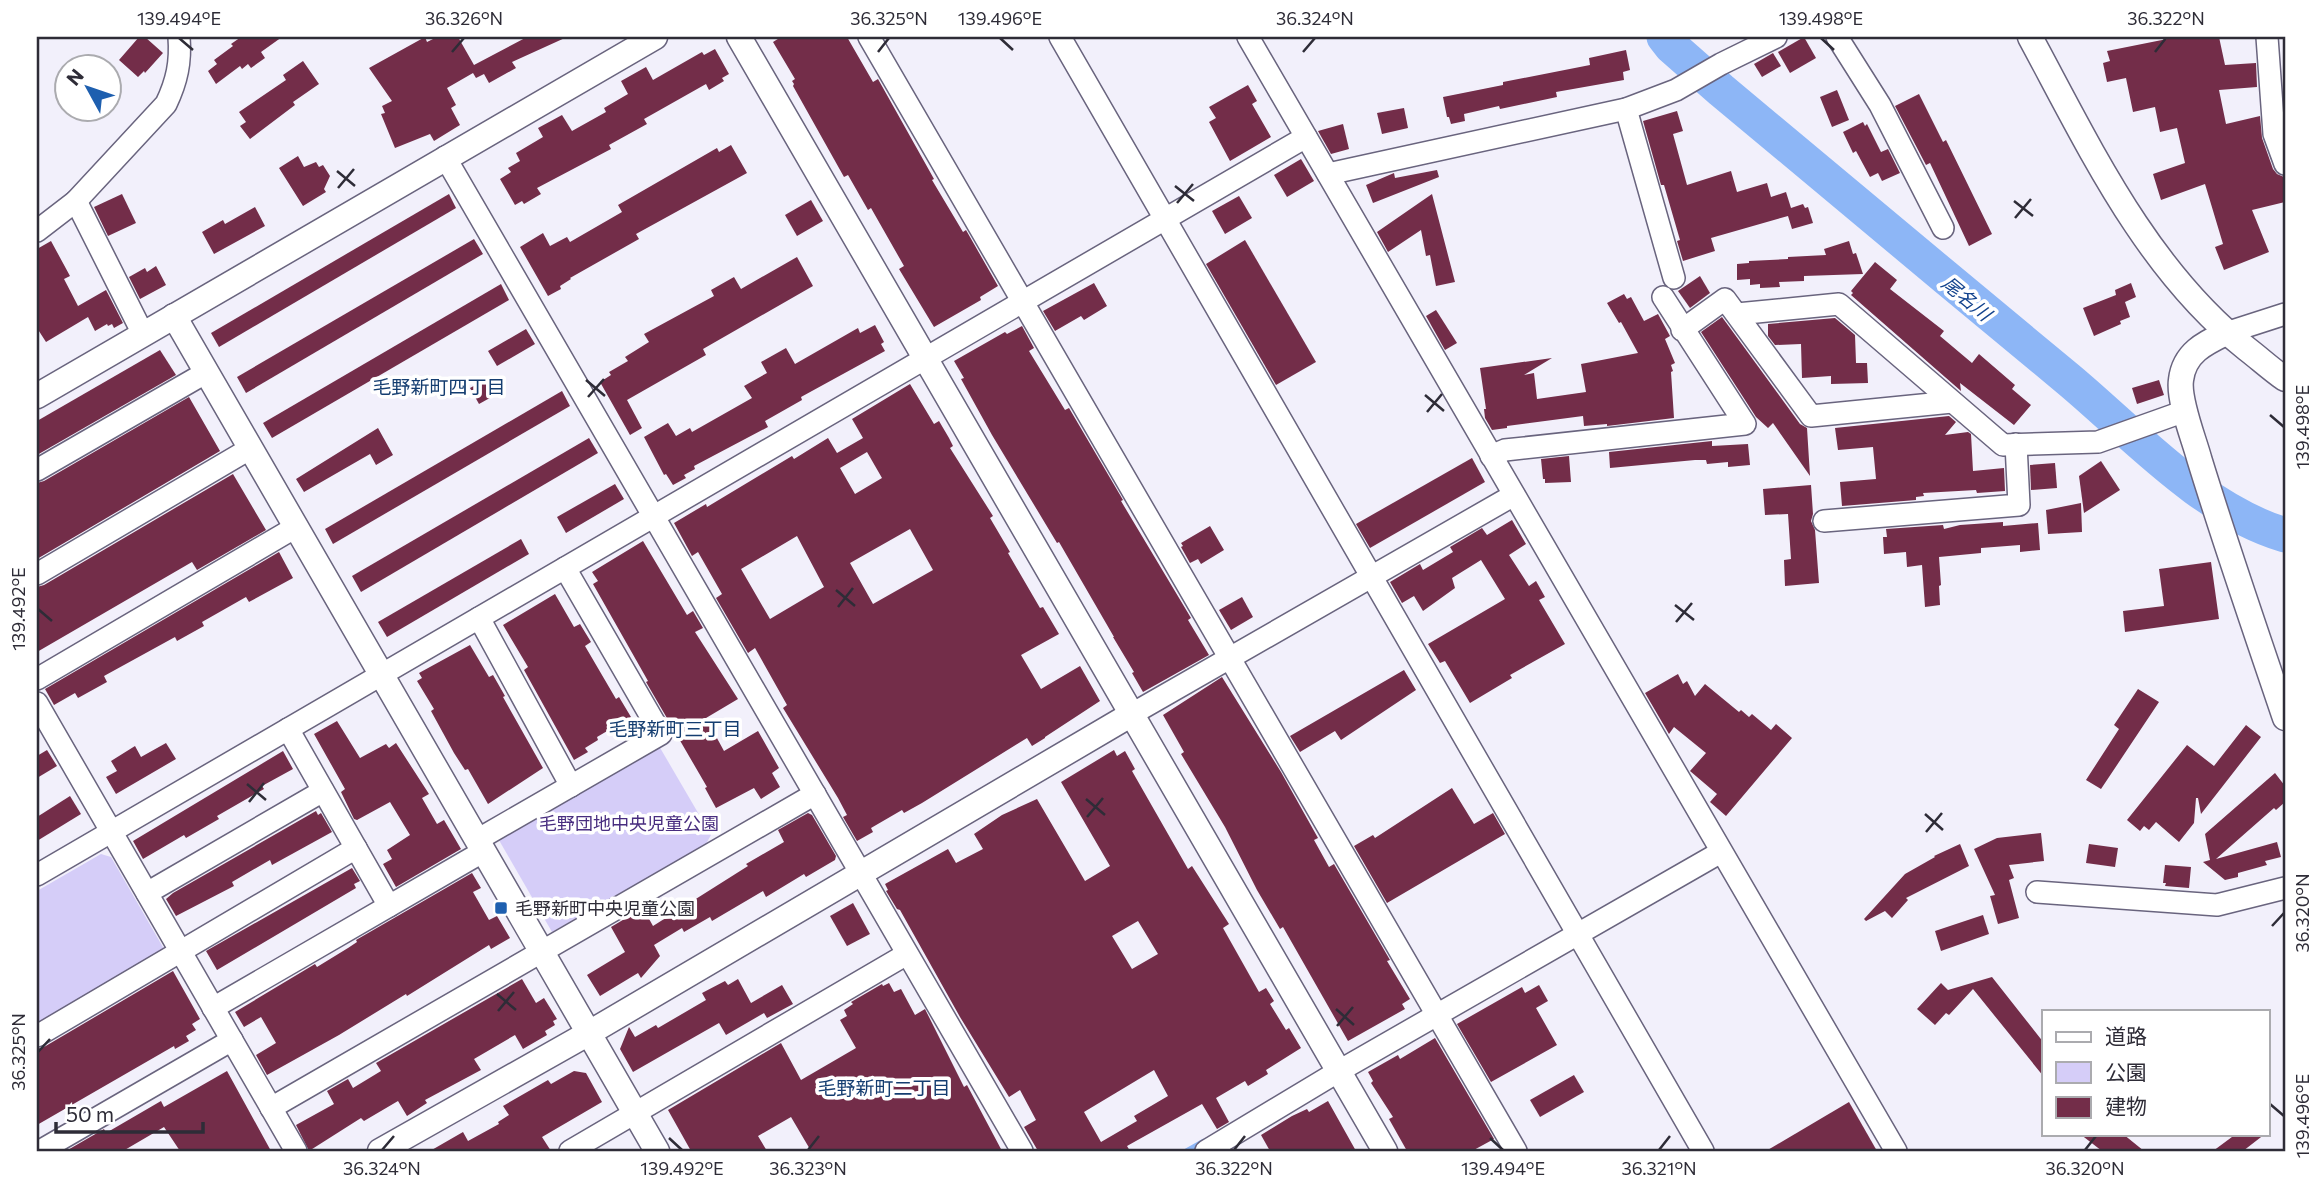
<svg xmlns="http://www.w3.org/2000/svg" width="2322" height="1188" font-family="Commissioner,'Noto Sans JP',sans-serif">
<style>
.green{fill:#d5cdf8}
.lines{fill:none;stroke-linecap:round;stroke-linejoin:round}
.stream{stroke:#8db6f6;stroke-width:6}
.river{stroke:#8db6f6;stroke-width:35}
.building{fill:#732d49;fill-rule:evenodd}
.minor-casing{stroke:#69647e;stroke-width:24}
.tertiary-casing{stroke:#69647e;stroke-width:27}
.minor{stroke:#fff;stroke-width:21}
.tertiary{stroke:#fff;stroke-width:24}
.ticks{fill:none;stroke:#2e2c37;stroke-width:2.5}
.poi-dot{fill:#1e5faf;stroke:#fff;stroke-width:2.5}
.labels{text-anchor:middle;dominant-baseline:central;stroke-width:7;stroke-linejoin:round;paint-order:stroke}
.park-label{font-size:18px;fill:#482d7f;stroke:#fff}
.poi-label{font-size:18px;fill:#2e2c37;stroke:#fff;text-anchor:start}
.water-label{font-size:19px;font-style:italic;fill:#14448e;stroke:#fff}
.neighbourhood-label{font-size:19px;fill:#143d70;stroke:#fff}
.neatline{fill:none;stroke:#2e2c37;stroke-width:2.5}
.ticks-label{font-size:18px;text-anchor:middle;fill:#2e2c37}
</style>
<rect width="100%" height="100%" fill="#f2f0fb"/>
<g class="green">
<polygon points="659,746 711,835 706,844 552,932 496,835"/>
<polygon points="101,854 111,857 164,949 162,955 37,1028 37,891"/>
</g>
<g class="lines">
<polyline class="stream" points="1187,1151 1203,1142"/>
<path class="river" d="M1664 37 1671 46 1721 90C1837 187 1952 283 2068 379 2134 434 2201 510 2285 535"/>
</g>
<g class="building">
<polygon points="139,37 145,37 163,53 145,73 144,71 138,77 119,60"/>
<polygon points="241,37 282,37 261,52 265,58 251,68 248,64 242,69 240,66 216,84 208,71 217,64 214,60 233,46 231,44"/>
<polygon points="425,37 427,42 437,37 458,37 474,65 527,37 567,37 512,62 516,68 489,83 484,74 476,78 473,73 447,88 456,105 451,108 460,125 434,141 430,134 395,148 381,114 385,113 382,106 392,101 369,68"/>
<polygon points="781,37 847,37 873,82 878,79 934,179 932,180 963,232 966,230 998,286 980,297 981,300 934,327 899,269 904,266 871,208 868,210 848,175 844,177 793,86 794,84 792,81 795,79 773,42"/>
<polygon points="1804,37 1816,58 1790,73 1778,52"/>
<polygon points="2177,37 2219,37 2225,65 2256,63 2257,87 2219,90 2226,124 2260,116 2262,138 2273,169 2277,174 2284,177 2285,183 2285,202 2252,210 2269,252 2224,270 2215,247 2223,244 2205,184 2161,200 2153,174 2185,163 2177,128 2160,132 2155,107 2133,112 2126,78 2107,82 2103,63 2110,61 2107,51"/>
<polygon points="715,49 729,74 722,78 724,81 709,90 706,84 644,119 647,124 609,145 611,149 537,188 541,194 524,204 522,201 515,205 500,179 511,172 508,168 520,161 516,153 543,137 538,128 562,115 572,131 606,112 604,108 628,94 621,81 646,67 653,80 702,52 704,55"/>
<polygon points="1626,50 1630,70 1623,72 1624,80 1556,92 1557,97 1500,109 1499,106 1464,114 1465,121 1451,124 1449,117 1447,117 1443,97 1503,85 1503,82 1590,65 1589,58"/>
<polygon points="1773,53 1781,66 1762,77 1754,64"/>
<polygon points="303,61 319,84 293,102 295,105 250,139 240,126 246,122 239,112 286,80 283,75"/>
<polygon points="1248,85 1257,101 1252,104 1271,137 1230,161 1209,122 1216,118 1209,107"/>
<polygon points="1837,90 1849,120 1832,127 1820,97"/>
<polygon points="1919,94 1943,142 1946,140 1992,234 1969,246 1930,163 1926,165 1895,106"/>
<polygon points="1404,108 1408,128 1382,134 1377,113"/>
<polygon points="1677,111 1683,131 1673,134 1687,185 1731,171 1737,192 1767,183 1771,197 1786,192 1791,208 1803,204 1805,208 1808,207 1813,223 1792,229 1788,216 1711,238 1715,251 1683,261 1677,241 1680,240 1664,185 1661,185 1643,121"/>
<polygon points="1863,122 1865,126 1867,124 1881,152 1888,149 1900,173 1882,181 1878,173 1870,177 1856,151 1853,153 1843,132"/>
<polygon points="1343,124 1349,149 1331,154 1318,131"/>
<polygon points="731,145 747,173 636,234 639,239 570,278 571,279 560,286 561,289 548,296 520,247 543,233 550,246 567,237 570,242 622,212 618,205 717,148 719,152"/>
<polygon points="298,156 304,167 316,162 319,167 323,165 330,176 324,189 326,192 303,206 279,168"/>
<polygon points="1301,159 1314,181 1287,197 1274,175"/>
<polygon points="1437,170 1439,177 1373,203 1366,185 1394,173 1395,178"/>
<polygon points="122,194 136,223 108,236 94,207"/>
<polygon points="449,194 456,208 219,347 211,333"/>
<polygon points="1432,194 1455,282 1436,286 1430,255 1426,256 1421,230 1388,252 1377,232"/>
<polygon points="1239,196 1252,218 1225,234 1212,211"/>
<polygon points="811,200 823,221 797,236 785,215"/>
<polygon points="255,207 265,226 214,254 202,232 223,220 225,224"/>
<polygon points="474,239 483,254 246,393 237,377"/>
<polygon points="1245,240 1316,362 1276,385 1206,264"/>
<polygon points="51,241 70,276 64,279 78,306 106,290 123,323 114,328 112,324 108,326 107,324 95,331 88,317 46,342 37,328 37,249"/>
<polygon points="1849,241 1853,254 1856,253 1863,274 1804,276 1804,281 1779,282 1780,287 1760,288 1760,284 1750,285 1750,279 1737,280 1737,264 1749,263 1749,261 1788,259 1788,257 1826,255 1824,249"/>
<polygon points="797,257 813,286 703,349 706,355 627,400 642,428 630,435 600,382 611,375 609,372 628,361 625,357 649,342 644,334 714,296 711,290 734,277 741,289"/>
<polygon points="1875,262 1897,280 1890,289 1944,331 1940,336 1972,363 1979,354 2015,385 2012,389 2031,405 2014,425 1960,383 1961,391 1851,295 1853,293 1851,291"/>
<polygon points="156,266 166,285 140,299 129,277 145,268 147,272"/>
<polygon points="1700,276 1710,293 1690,308 1678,291"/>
<polygon points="1094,283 1107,306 1084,320 1081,316 1055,331 1043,311"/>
<polygon points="2131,283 2136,297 2125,302 2130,317 2120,321 2121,324 2094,336 2083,308 2116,295 2115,290"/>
<polygon points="501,284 509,300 272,438 263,423"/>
<polygon points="1624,294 1627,299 1631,297 1644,321 1658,314 1670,336 1665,339 1675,363 1671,365 1673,371 1671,372 1674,418 1607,426 1607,424 1584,426 1583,416 1507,426 1507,428 1492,430 1485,418 1484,409 1486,409 1480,368 1552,358 1524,375 1534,373 1537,399 1586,392 1581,364 1638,353 1621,322 1619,323 1607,303"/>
<polygon points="1436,310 1457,343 1445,350 1426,316"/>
<polygon points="1722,317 1800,424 1807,428 1810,476 1773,423 1768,428 1756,417 1701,332"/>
<polygon points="1835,318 1855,335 1856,363 1867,363 1868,383 1831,384 1831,376 1802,378 1801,344 1775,345 1768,336 1768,324"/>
<polygon points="875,325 884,342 881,344 885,351 801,397 802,400 765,421 768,427 694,466 695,469 684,475 686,478 673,485 666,474 664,475 644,437 668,423 676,436 690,428 692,432 752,398 744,386 767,373 761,362 786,348 795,364 858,328 860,333"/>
<polygon points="1022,326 1034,348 1029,351 1065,410 1069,408 1123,500 1121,501 1191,618 1188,620 1209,655 1143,692 1132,673 1134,672 1113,637 1114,637 1059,542 1057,543 992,435 961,379 964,378 954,361 1005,332 1007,334"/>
<polygon points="526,329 535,344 497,366 488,351"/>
<polygon points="160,350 176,375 37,455 37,421"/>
<polygon points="488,378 497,394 479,404 470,388"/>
<polygon points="2159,380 2164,395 2137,404 2132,388"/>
<path d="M910 384 934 424 939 421 949 438 953 446 950 448 993 516 990 518 1010 552 1008 553 1040 608 1043 607 1059 634 1021 655 1041 689 1080 666 1100 701 1045 737V738L1032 746 1027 738 922 803 904 813 902 810 871 828 873 832 857 841 843 817 847 815 838 798 783 708 787 705 755 648 748 653 716 598 722 594 698 552 692 556 674 523 706 504 707 507 792 456 794 459 828 438 837 453 863 438 852 419ZM867 452 882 478 855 494 840 468ZM910 529 933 570 873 604 850 563ZM797 536 824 587 770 619 741 569Z"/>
<polygon points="562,391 570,406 333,544 325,529"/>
<polygon points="189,397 220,451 37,559 37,483 44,481"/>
<polygon points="1949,416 1956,422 1945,435 1968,432 1971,434 1973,471 2004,468 2005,491 1977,493 1976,490 1923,493 1924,496 1916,497 1916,500 1842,506 1840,482 1876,479 1873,447 1838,450 1835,428"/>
<polygon points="378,428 393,455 376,465 370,454 304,492 296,479"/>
<polygon points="589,438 598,453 361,592 352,576"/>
<polygon points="1712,441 1712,446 1748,444 1750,465 1728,467 1728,462 1707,464 1706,460 1695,460 1610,468 1609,452"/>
<polygon points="1569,456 1571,482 1545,483 1545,479 1543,479 1541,459"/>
<polygon points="1472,458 1485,482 1370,548 1356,524"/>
<polygon points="2101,461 2120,490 2084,513 2079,476"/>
<polygon points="2055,463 2057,488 2031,490 2030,465"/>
<polygon points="233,474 266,530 197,570 192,562 37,652 37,587 44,585"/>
<polygon points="615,484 624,499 566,533 557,517"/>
<polygon points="1811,485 1813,514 1811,521 1815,530 1819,583 1785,586 1784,560 1791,559 1788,514 1765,515 1763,489"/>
<polygon points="2081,503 2082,532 2048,534 2046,510"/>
<polygon points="1512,520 1526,544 1509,555 1529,586 1536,581 1545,597 1539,600 1565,644 1510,675 1512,678 1470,703 1445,661 1440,663 1428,644 1505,599 1481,560 1452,578 1455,588 1423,611 1414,596 1402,603 1390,582 1420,564 1423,570 1453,552 1450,547 1482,528 1487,535"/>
<polygon points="2003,522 2003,526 2038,523 2040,550 2020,552 2020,545 1981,548 1981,553 1939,557 1941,585 1939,586 1940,605 1925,607 1922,565 1907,567 1906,552 1884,554 1883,537 1887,537 1886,529 1943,525 1944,529 1960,525"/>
<polygon points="1210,526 1224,550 1201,564 1198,559 1190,563 1181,547 1183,546 1181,543"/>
<polygon points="521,539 529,554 387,637 378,622"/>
<polygon points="643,541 687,615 693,611 703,628 695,632 738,699 706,718 724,751 758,731 779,768 772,773 780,787 761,799 754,788 716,808 705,788 707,787 646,682 648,681 593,584 598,581 592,572"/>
<polygon points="279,552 293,578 249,602 246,597 202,622 204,626 177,641 175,637 104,676 107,682 78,698 75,693 54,705 45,689"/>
<polygon points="2211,562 2219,619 2125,632 2123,611 2164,606 2159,569"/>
<polygon points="555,594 574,627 580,624 591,642 585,646 616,699 619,697 631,717 597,737 598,740 585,748 588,752 574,760 524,670 528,667 503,625"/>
<polygon points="1242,597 1253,617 1231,630 1219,610"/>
<polygon points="470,645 489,677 493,675 505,696 503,697 543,768 488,804 468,769 465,770 454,753 431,711 434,709 417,681 422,678 419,673"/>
<polygon points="1404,670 1416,690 1341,740 1335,731 1300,752 1290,736"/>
<polygon points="1678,674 1683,684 1687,681 1695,696 1705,684 1739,712 1741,710 1749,717 1752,714 1771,730 1776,724 1792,738 1726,816 1710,802 1717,794 1690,771 1706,753 1674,727 1669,734 1645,693"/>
<polygon points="1222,677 1281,772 1318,838 1314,840 1329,867 1334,864 1390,960 1387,961 1410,999 1402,1004 1405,1009 1348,1041 1283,927 1280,929 1257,890 1225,827 1181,754 1184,752 1163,715"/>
<polygon points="2138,689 2159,702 2101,789 2086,780 2119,729 2114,725"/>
<polygon points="337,721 360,758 386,744 389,748 396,743 429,794 422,798 437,824 444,820 461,849 396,887 383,864 392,859 387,850 410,835 390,802 357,820 354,819 341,792 345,789 314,734"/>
<polygon points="2246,725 2261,737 2201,814 2198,798 2196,798 2194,823 2179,842 2156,822 2149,830 2144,826 2140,831 2127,820 2187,745 2214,766"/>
<polygon points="166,743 176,759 116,794 106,777 117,771 111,761 135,746 141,757"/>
<polygon points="47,750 57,766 37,778 37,756"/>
<path d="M1114 750 1117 756 1125 751 1135 769 1132 771 1188 869 1192 866 1229 924 1223 928 1259 992 1266 988 1274 1001 1270 1004 1286 1030 1289 1028 1301 1048 1266 1070 1268 1074 1248 1086 1245 1081 1216 1098 1229 1122 1217 1129 1202 1104 1127 1146 1130 1151H1038L1024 1127 1036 1120 1020 1090 1009 1097 960 1017 900 910 897 909 886 891 888 890 885 884 948 849 956 863 983 849 974 834 1002 815 1037 799 1085 881 1110 866 1061 782ZM1138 921 1158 954 1132 969 1112 936ZM1154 1070 1168 1096 1134 1116 1137 1121 1101 1142 1084 1112Z"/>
<polygon points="283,751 293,769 262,786 264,789 217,816 219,819 186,838 184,835 143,859 133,841"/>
<polygon points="2275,773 2285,786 2285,802 2276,810 2274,808 2216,859 2277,842 2281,857 2265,861 2267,865 2238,873 2238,877 2225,880 2203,862 2210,860 2205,834"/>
<polygon points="1452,788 1474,824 1493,813 1505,834 1387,903 1354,846 1373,835 1375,838"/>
<polygon points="70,796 81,814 37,841 37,817"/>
<polygon points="316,811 318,815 321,813 332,832 272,865 270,860 232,882 234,886 176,916 166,899 173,893"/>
<polygon points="808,813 812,815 836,856 835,860 806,877 804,874 766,897 763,891 712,921 710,917 684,932 682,928 654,945 660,956 641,978 638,973 600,996 587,975 625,952 611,927 643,908 653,926 748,866 746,864 784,842 778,830"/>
<polygon points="2041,833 2044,861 2009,865 2014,878 2009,880 2019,918 1998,924 1990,896 1995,895 1974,849 1997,838"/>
<polygon points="1960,844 1969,866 1906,898 1908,900 1892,918 1885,911 1866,921 1864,919 1905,874 1935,857 1934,856"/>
<polygon points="2089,844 2118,848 2115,867 2086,863"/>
<polygon points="2165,865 2191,867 2189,888 2165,886 2166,883 2163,883"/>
<polygon points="352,868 360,881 354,884 356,888 217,970 206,951"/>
<polygon points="472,873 481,888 473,892 489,920 497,916 510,938 491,949 489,945 407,996 406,994 339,1035 267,1075 256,1055 276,1043 261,1017 244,1027 235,1012 315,964 317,967 348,948 357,942 356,940"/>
<polygon points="853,903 870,934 847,946 830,916"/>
<polygon points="1983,915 1989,934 1941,951 1935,931"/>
<polygon points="173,971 200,1019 192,1024 196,1030 186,1036 189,1041 175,1049 174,1046 37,1125 37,1049 44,1047"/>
<polygon points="1992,977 2044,1043 2044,1077 1973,989 1949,1015 1946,1013 1935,1025 1917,1009 1941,983 1948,990"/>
<polygon points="522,979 536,1003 544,998 557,1019 553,1021 555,1025 545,1031 547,1035 523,1049 515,1035 474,1059 481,1070 425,1100 427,1103 407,1116 398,1101 364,1121 361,1118 309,1151 296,1125 334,1104 327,1091 348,1079 353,1088 381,1071 376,1063"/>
<polygon points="738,979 751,1003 782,985 793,1004 767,1018 764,1013 726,1035 719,1023 633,1072 620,1049 629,1027 635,1037 656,1025 658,1028 706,1000 702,993 725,981 728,985"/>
<polygon points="889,983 894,992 901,989 915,1015 925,1009 964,1087 967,1085 1002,1151 811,1151 791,1117 758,1136 767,1151 691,1151 668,1110 781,1043 801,1080 856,1048 840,1020 847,1016 844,1010 853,1004 851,1002 882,984 883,986"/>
<polygon points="1539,985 1548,1001 1536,1008 1557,1045 1491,1082 1457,1024 1522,987 1525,993"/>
<polygon points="1435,1038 1494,1139 1472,1151 1407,1151 1389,1119 1393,1117 1371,1083 1373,1081 1368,1072 1398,1055 1400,1059"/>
<polygon points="227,1071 271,1151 180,1151 164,1127 123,1151 66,1151 104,1129 106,1133 161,1101 164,1107"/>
<polygon points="574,1071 586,1073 602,1102 542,1137 551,1151 430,1151 463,1132 468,1141 499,1124 498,1122 509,1115 503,1106 548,1080 551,1084"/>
<polygon points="1574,1075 1584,1092 1540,1117 1530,1100"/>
<polygon points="1328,1101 1356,1151 1270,1151 1261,1135 1292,1116 1307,1109 1309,1112"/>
<polygon points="1849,1102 1877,1151 1766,1151"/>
<polygon points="2080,1134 2123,1134 2144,1151 2102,1151"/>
<polygon points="2236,1134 2265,1134 2243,1151 2213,1151"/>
</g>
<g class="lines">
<g class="minor-casing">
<g id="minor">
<polyline points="869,37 1516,1151"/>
<polyline points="1060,37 1703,1151"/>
<polyline points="1248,37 1896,1151"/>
<polyline points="1837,37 1880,105 1943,228"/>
<polyline points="2267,37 2274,134 2285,164"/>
<polyline points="1626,109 1674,278"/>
<polyline points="445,157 1022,1151"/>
<polyline points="1328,174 1626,109 1676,90 1721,64 1776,37"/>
<polyline points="76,201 143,334"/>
<path d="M37 231 76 201 166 104C177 81 181 62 179 37"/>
<polyline points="1737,314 1839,304 2003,445 2098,442 2185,411"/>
<polyline points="1682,330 1725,299 1811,416 1952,402"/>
<polyline points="2226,333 2285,314"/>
<polyline points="1491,456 1505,450 1745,424 1663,297"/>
<polyline points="37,470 207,372"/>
<polyline points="1824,521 2019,505 2016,444"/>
<polyline points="37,574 251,448"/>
<polyline points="479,618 571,786"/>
<polyline points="37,679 296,527"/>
<polyline points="37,703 296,1151"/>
<polyline points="1132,714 1514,495"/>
<polyline points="288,729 389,906"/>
<polyline points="477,840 661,734 565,568"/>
<polyline points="37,875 1306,137"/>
<polyline points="2037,892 2217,905 2285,888"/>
<polyline points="147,893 323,791"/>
<polyline points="213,1008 484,851"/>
<polyline points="37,1036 356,848"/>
<polyline points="271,1108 815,794"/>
<polyline points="40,1151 232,1040"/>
<polyline points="570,1151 907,954"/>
<polyline points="1206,1151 1339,1071 1721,852"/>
</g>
</g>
<g class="tertiary-casing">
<g id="tertiary">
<polyline points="739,37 1385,1151"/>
<path d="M2030 37C2090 148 2146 269 2247 349 2260 359 2272 370 2285 379"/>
<polyline points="174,316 657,1151"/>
<path d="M2226 333C2205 343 2184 353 2181 380 2178 400 2194 439 2199 458 2226 546 2256 632 2285 718"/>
<polyline points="37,396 655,37"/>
<polyline points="380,1151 589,1033 1132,714"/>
</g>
</g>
<use href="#minor" class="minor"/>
<use href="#tertiary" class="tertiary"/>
</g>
<path class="ticks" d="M179 38 193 50M1000 38 1013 50M1821 38 1834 50M452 52 464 38M878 52 889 38M1303 52 1315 38M2155 52 2166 38M337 171 355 186M1175 186 1194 201M338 188 354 169M2014 201 2033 216M1177 203 1193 184M2015 218 2031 199M586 380 605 396M1425 395 1444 411M588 397 604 379M1427 412 1442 394M2270 415 2284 427M836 590 855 606M1675 605 1694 620M838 607 853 588M38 609 52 621M1676 622 1692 603M247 784 266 800M1086 799 1105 815M249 802 264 783M1925 814 1943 830M1087 817 1103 798M1926 832 1942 813M2272 926 2284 913M497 994 516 1010M1336 1009 1354 1025M498 1011 514 992M1337 1026 1353 1007M38 1052 50 1039M2270 1104 2284 1116M669 1138 682 1150M1490 1138 1503 1150M382 1150 394 1136M808 1150 819 1136M1234 1150 1245 1136M1659 1150 1670 1136M2085 1150 2096 1136"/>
<rect class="poi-dot" x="494" y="901" width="14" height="14" rx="3.5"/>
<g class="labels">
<g class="park-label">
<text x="629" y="823">毛野団地中央児童公園</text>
</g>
<g class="poi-label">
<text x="515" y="908">毛野新町中央児童公園</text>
</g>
<g class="water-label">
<text transform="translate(1967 298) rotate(40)">尾名川</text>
</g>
<g class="neighbourhood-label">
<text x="439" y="386">毛野新町四丁目</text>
<text x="675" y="728">毛野新町三丁目</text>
<text x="884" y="1087">毛野新町二丁目</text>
</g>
</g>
<rect width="2322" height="1188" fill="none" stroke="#ffffff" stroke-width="77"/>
<rect x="2042" y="1010" width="228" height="126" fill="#ffffff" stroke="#ababaf" stroke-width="2"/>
<rect x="2056" y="1032" width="35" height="10" fill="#ffffff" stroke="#ababaf" stroke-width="2"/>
<text x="2105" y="1044" font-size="21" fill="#2e2c37">道路</text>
<rect x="2056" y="1062" width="35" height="21" fill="#d5cdf8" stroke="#ababaf" stroke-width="2"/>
<text x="2105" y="1080" font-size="21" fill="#2e2c37">公園</text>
<rect x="2056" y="1097" width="35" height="21" fill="#732d49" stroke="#ababaf" stroke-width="2"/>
<text x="2105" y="1114" font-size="21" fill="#2e2c37">建物</text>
<g transform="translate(88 88) rotate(310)"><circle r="33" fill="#ffffff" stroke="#ababaf" stroke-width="2"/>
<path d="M0-5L12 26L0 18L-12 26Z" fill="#1e5faf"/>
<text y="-10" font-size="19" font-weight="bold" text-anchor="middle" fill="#2e2c37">N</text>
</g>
<path d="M56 1122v10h147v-10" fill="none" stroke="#2e2c37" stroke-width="3.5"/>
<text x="66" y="1122" font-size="21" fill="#2e2c37" stroke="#ffffff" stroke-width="5" paint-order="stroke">50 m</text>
<rect x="38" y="38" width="2246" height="1112" class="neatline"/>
<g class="ticks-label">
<text x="179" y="25">139.494°E</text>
<text x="464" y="25">36.326°N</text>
<text x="889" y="25">36.325°N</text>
<text x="1000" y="25">139.496°E</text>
<text x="1315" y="25">36.324°N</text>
<text x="1821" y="25">139.498°E</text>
<text x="2166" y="25">36.322°N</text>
<text transform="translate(2303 427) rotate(-90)" y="6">139.498°E</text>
<text transform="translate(19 609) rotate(-90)" y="6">139.492°E</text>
<text transform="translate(2303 913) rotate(-90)" y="6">36.320°N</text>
<text transform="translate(19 1052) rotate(-90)" y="6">36.325°N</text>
<text transform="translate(2303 1116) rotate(-90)" y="6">139.496°E</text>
<text x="382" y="1175">36.324°N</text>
<text x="682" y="1175">139.492°E</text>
<text x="808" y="1175">36.323°N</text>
<text x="1234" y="1175">36.322°N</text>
<text x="1503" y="1175">139.494°E</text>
<text x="1659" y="1175">36.321°N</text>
<text x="2085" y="1175">36.320°N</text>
</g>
</svg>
